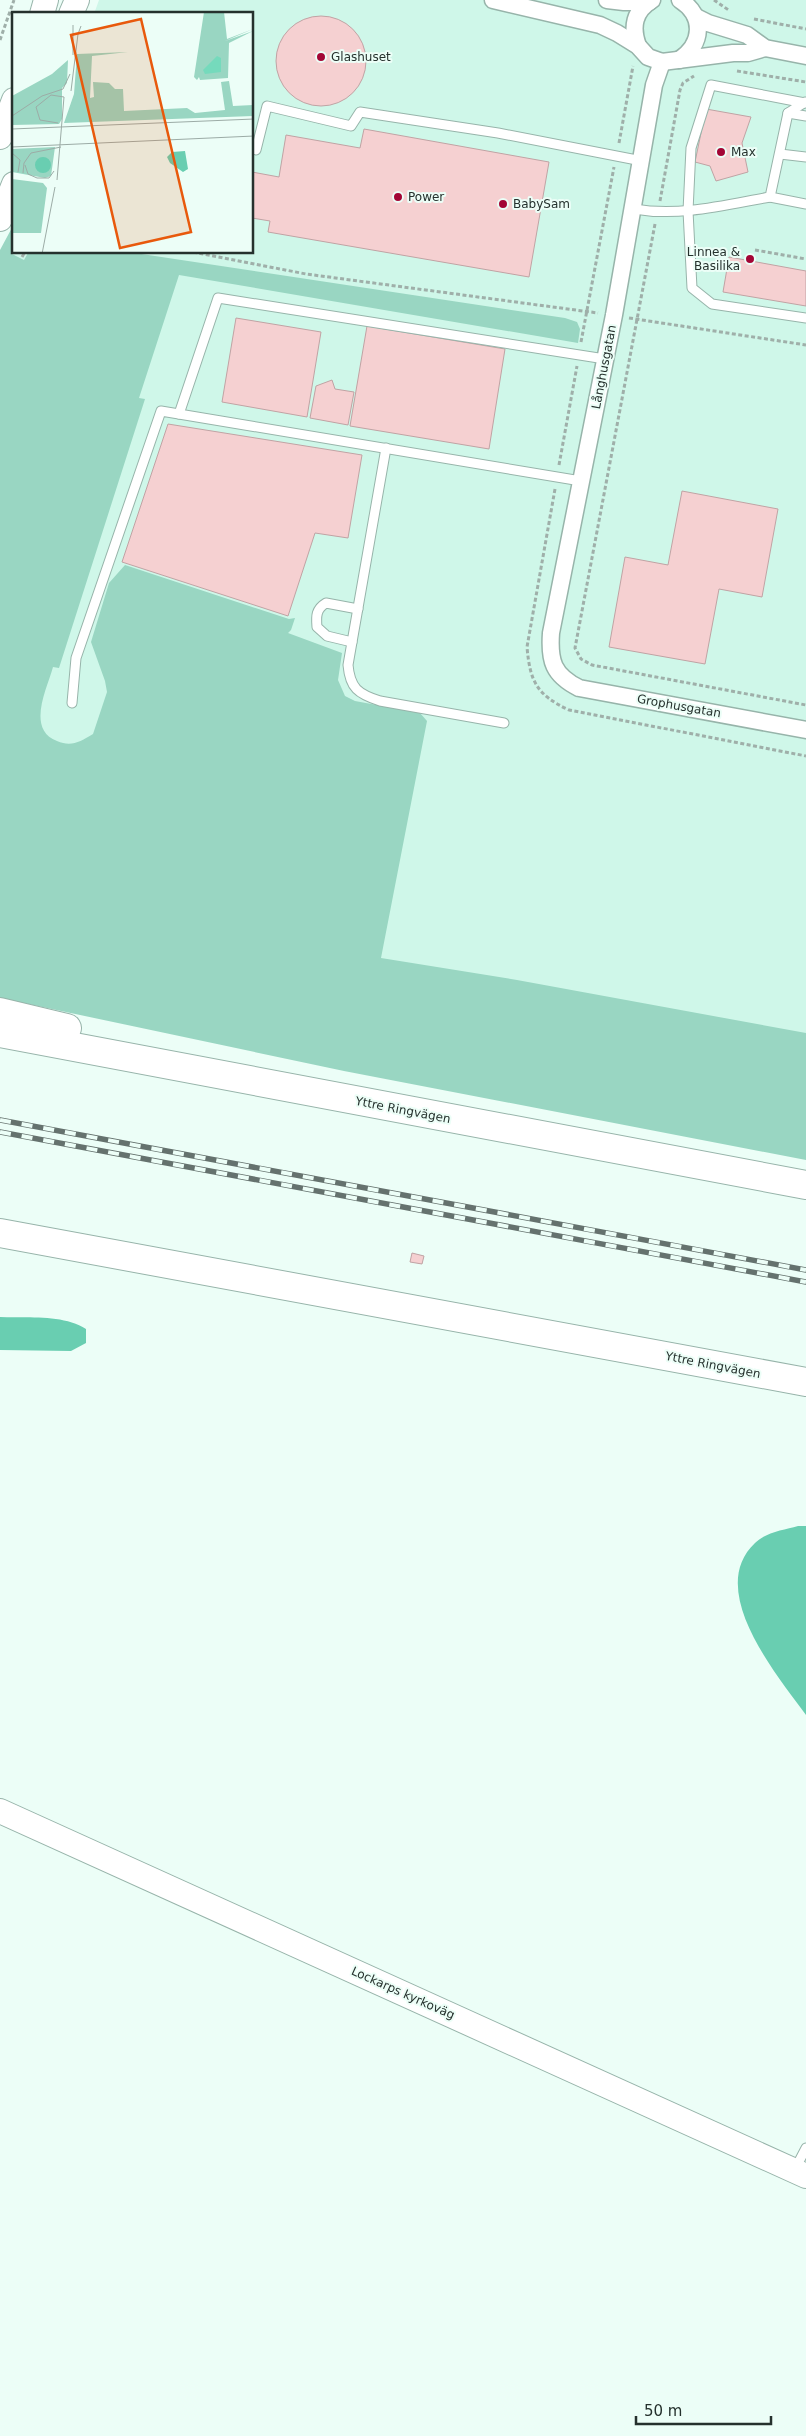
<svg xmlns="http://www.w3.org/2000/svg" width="806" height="2436" font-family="'DejaVu Sans',sans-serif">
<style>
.built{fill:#cff7e9}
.green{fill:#99d6c2}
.water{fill:#69ceb1}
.building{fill:#f5d0d1;stroke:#c0a3a4}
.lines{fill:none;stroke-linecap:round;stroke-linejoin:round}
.lane-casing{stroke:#97b4aa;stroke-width:11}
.street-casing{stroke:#97b4aa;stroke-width:19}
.secondary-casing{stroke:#97b4aa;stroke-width:26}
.highway-casing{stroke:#97b4aa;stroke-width:30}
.path{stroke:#9fafa9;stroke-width:3;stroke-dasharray:4 2.5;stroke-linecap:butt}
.lane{stroke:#fff;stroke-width:9}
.street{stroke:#fff;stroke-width:16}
.secondary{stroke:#fff;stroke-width:24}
.highway{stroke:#fff;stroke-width:28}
.rail-casing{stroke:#65726e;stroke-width:5.5}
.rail{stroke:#ecfef7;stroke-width:4;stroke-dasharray:11;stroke-linecap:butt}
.poi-dot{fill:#a30535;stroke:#ecfef7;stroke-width:2}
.labels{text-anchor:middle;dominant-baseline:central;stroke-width:4;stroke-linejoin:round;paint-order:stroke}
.poi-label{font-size:12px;fill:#25312d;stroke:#ecfef7;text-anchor:start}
.street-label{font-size:12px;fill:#25312d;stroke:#ecfef7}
.inset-road{fill:none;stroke:#9caca6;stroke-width:1}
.view{fill:#e8590c;fill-opacity:0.15;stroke:#e8590c;stroke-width:2.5}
.inset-edge{fill:none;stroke:#25312d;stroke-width:2.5}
</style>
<rect width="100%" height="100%" fill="#ecfef7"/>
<polygon class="built" points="99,0 806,0 806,1133 0,983 0,271 14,234 14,252 252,252 252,14 94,14"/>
<path class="green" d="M14 224 12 254 24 260 28 253H135L565 318 577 322 580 329 578 343 179 275 139 398 145 399 59 668 53 667C47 689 26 729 57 741 71 747 80 742 93 734L107 692 105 681 91 642 109 583 125 565 289 619 295 618 291 630 288 633 342 653 338 680 345 696 355 701 420 713 427 721 381 958 517 980 806 1033V1160L344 1071 0 998V250Z"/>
<g class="water">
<path d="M0 1317C27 1318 63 1314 86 1329V1343L71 1351 0 1350Z"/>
<path d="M798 1526H806V1715C777 1675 705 1590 755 1543 766 1532 784 1530 798 1526Z"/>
</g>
<g class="building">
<circle cx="321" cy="61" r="45"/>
<polygon points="706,109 751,117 742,143 748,172 716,181 710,166 695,162"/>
<polygon points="364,129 549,162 529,277 268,232 270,221 252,218 252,172 279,177 286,135 360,148"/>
<polygon points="729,257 806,271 806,306 723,292"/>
<polygon points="236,318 321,332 307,417 222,402"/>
<polygon points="367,326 505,349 489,449 350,426"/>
<polygon points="332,380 335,389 354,392 348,425 310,418 316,386"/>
<polygon points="168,424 362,455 348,538 315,533 288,616 122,562"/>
<polygon points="682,491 778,509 762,597 719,589 705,664 609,647 625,557 668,565"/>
<polygon points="412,1253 424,1256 422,1264 410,1262"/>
</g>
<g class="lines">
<g class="lane-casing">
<g id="lane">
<polyline points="805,103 711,85 691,148 688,211 692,288 712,304 806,318"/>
<polyline points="788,113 806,116"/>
<polyline points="256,150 267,106 351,126 360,112 498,133 642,161"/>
<polyline points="780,154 806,157"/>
<polyline points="770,197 806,204"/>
<path d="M634 209C680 217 725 205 770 197L788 113 805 102"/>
<polyline points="179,414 218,298 605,359"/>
<path d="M386 448 348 665C350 688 358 694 380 701L504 723"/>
<path d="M352 642 327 636 317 627C316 616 316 609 326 603L358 609"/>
<polyline points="72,703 76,658 161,411 581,481"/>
<polyline points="794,2171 806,2148"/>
</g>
</g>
<g class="street-casing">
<g id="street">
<polyline points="493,0 600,25 617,33 638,46 648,57 662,62 733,53 748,53 765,48"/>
<polyline points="607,0 624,2 649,2"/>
<polyline points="696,17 708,23 747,35 765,48 806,56"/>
<path d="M638 46C631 27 634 11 652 0"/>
<path d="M679 60C703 44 705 16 680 0"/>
<path d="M662 62 654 85 614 315 551 633C549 661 553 675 579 688L806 730"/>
</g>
</g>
<g class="secondary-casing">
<g id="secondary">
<polyline points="42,14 46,0"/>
<polyline points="71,14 77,0"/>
<polyline points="0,137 14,100"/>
<polyline points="0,219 14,184"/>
<polyline points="0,1811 806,2176"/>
</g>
</g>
<g class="highway-casing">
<g id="highway">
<polyline points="0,1012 67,1028"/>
<polyline points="0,1033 806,1185"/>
<polyline points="0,1233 806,1382"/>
</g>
</g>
<g class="path">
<polyline points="714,0 730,11"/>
<polyline points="754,19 806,29"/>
<polyline points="0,40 14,0"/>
<polyline points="737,71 806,82"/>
<polyline points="619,143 633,66"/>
<polyline points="660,201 680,90 683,83 694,76"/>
<polyline points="655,224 575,648 581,659 592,665 806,705"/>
<polyline points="755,250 806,259"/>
<polyline points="193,252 306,274 598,313"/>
<polyline points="22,257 25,252"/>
<polyline points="629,318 806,345"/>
<polyline points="581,342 614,167"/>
<polyline points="559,465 577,366"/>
<path d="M555 489 527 647C530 682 537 695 569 710L806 756"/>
</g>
<use href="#lane" class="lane"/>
<use href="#street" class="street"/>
<use href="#secondary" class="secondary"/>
<use href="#highway" class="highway"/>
<g class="rail-casing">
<g id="rail">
<polyline points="0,1120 806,1270"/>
<polyline points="0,1132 806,1282"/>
</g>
</g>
<use href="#rail" class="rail"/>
</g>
<g class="poi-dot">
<circle cx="321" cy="57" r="5"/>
<circle cx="721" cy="152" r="5"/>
<circle cx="398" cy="197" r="5"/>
<circle cx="503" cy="204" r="5"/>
<circle cx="750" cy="259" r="5"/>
</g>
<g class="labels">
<g class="poi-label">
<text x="331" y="57">Glashuset</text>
<text x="731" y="152">Max</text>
<text x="408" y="197">Power</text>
<text x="513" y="204">BabySam</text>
<text x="740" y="252" text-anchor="end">Linnea &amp;<tspan x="740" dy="14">Basilika</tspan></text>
</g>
<g class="street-label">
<text transform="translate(604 367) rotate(-79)">Långhusgatan</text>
<text transform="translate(679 706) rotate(10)">Grophusgatan</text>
<text transform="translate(403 1110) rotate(11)">Yttre Ringvägen</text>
<text transform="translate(713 1365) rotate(11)">Yttre Ringvägen</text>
<text transform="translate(403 1993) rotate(24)">Lockarps kyrkoväg</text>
</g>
</g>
<g transform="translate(12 12)">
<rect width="241" height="241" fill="#ecfef7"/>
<path d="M192 0H212L215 27 241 17 213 29 241 19 217 31 216 66 188 68 187 65 185 68 182 65ZM116 40 80 44 78 86 82 85 81 70 97 71 103 77H111L112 99 175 96 183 101 213 98 209 70 217 69 221 94 241 93V104L52 111 62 82 65 42ZM56 48 55 71 50 76V107L47 112 0 113V84L40 62ZM43 135 39 164 33 166 0 160V137ZM0 167 31 171 35 176 29 221H0Z" fill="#99d6c2"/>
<path d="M205 44 209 46V60L193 62 191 58Z" fill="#75dabc"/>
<path d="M173 139 176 157 171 160 158 151 155 145 160 140ZM23 153a8 8 0 1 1 16 0a8 8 0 1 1-16 0Z" fill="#69ceb1"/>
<path class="inset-road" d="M61 43V13M59 79 66 22 69 14M0 104 30 84 51 77 58 62M46 111 28 108 24 95 39 83 52 85M0 117 242 107M0 135 242 124M0 141 8 148 6 160M13 153 16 162 25 166M11 161 12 151 19 141 49 135M25 166H37L42 159M45 168 52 85M30 242 43 175"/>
<path class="view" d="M129 7 179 220 108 236 59 23Z"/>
<rect width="241" height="241" class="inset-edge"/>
</g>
<path d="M636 2416v8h135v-8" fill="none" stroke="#25312d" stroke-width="2.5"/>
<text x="644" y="2416" font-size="15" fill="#25312d" stroke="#ecfef7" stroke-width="4" paint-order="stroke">50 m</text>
</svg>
